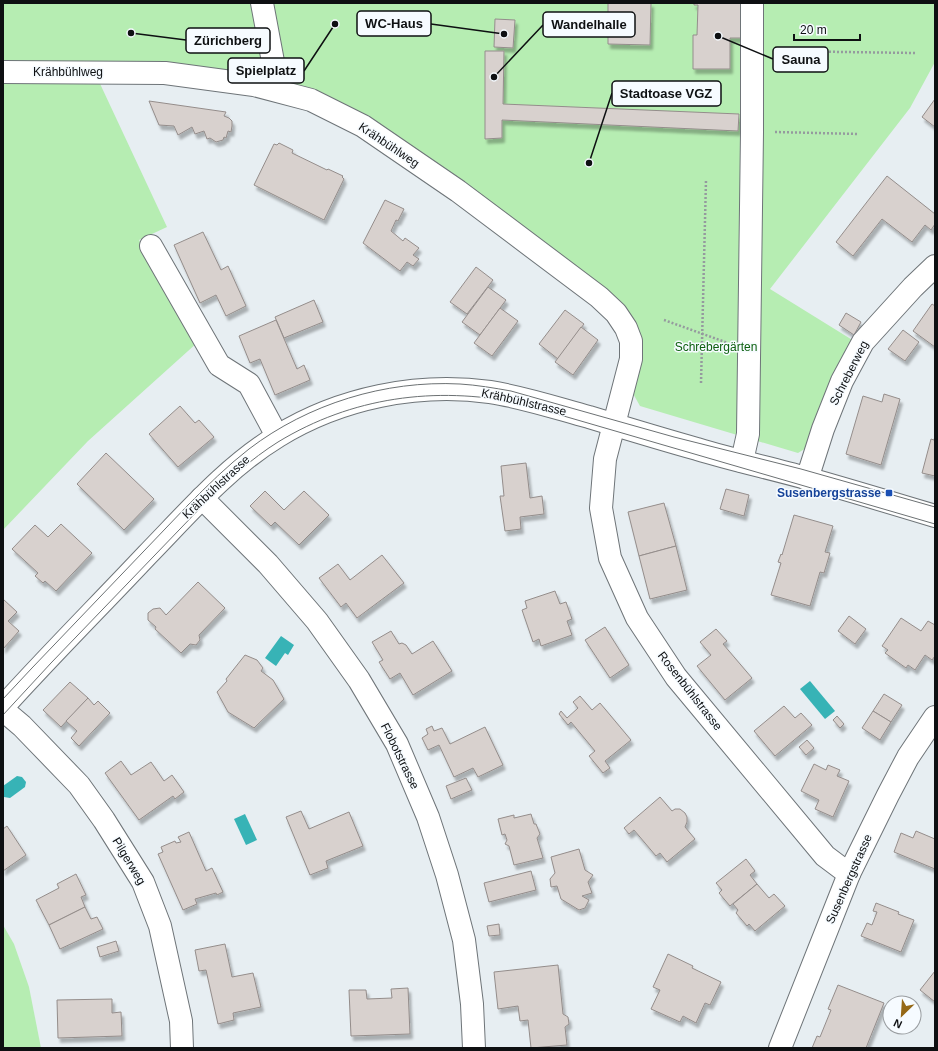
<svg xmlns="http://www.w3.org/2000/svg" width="938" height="1051" font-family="Helvetica,sans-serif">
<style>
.green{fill:#b6edb2}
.water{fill:#37b3b6}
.building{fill:#d8d1ce;stroke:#948d8b;filter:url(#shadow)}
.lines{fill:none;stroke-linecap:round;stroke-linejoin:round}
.minor-casing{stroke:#6e7478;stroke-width:24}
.path{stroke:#959a9e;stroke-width:2.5;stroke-dasharray:2 2;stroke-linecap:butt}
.minor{stroke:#fff;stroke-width:22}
.tram{stroke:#6c7173;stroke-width:1}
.transit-dot{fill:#1a4fb4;stroke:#f6fbff;stroke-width:1.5}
.labels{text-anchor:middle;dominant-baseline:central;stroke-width:3;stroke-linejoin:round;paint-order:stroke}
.street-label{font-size:12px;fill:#0e1012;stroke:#f6fbff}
.park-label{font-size:12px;fill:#0e6110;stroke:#f6fbff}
.transit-label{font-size:12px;font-weight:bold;fill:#164399;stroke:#f6fbff;text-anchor:end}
.leader{fill:none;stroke:#0e1012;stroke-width:1.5}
.callout-dot{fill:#0e1012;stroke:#f6fbff;stroke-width:1.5}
.callout{fill:#f6fbff;stroke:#0e1012;stroke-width:1.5}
.callout-label{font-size:13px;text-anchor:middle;font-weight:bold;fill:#0e1012}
</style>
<defs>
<filter id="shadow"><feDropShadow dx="2.5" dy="4.5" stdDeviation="1" flood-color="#0004"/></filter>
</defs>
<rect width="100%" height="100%" fill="#e7eef2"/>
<g class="green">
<polygon points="3,3 935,3 935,62 910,108 770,289 854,341 811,445 798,453 640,406 631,390 633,329 314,91 3,63"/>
<polygon points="95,73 167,227 139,240 198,342 88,441 3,530 3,79"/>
<polygon points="3,925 14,944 29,987 41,1048 3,1048"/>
</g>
<g class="water">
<polygon points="281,636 294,645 288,655 285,653 276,666 265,658"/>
<polygon points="810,681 835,711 825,719 800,689"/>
<polygon points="17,776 22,777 26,782 25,787 10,798 4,797 3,796 3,786"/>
<polygon points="245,814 257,840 246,845 234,819"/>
</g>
<g class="building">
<polygon points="608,3 651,3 650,45 608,44"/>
<polygon points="694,3 743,3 743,38 730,38 730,69 693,69 693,35 697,35 698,5 694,5"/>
<polygon points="495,19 515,20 513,48 494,47"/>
<polygon points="485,51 504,51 503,104 739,114 738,131 502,120 502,138 485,139"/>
<polygon points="935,99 935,127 922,117"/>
<polygon points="149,101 226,112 224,116 229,118 232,121 232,126 231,132 228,131 226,138 224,137 223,140 216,142 210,138 207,139 204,131 195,134 192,127 178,135 174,126 159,125"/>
<polygon points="279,143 293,150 292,153 327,170 328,169 343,176 342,177 344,179 324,220 254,185 274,144 277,145"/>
<polygon points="887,176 935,214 935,224 931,230 925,225 912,242 882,219 853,256 836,242"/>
<polygon points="385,200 404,209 398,221 396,220 391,231 403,241 405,238 419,248 413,255 419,259 413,266 407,262 400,271 363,243"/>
<polygon points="203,232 221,270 228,266 246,306 226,316 216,295 200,303 174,245"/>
<polygon points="476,267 493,280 467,314 450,302"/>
<polygon points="488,287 506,300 480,335 462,322"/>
<polygon points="314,300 323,322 284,338 275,317"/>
<polygon points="932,304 935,306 935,347 913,331"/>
<polygon points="500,308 518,321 492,356 474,343"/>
<polygon points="565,310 584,324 558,359 539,344"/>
<polygon points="846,313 861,322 854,335 839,325"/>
<polygon points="276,320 297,369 304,365 310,380 275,395 260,359 250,363 239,336"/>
<polygon points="581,327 598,340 573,375 555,362"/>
<polygon points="903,330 919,342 905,361 888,349"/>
<polygon points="884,394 900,399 881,465 846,454 863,396 882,402"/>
<polygon points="180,406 195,423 199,420 214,437 178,467 149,434"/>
<polygon points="935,436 935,476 922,473 931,439 934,440"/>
<polygon points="106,453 154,499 124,530 77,484"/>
<polygon points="526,463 530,498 542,496 544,514 520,517 521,529 505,531 500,496 504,496 501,466"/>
<polygon points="726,489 749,495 744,516 720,509"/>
<polygon points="265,491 284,510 304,491 329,515 299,545 275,522 271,526 250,506"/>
<polygon points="664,503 676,546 639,556 628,512"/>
<polygon points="794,515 833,526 825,552 830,553 824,573 820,572 810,606 771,595 781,563 778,562 781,554 782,555"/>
<polygon points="61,524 92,553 56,591 45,581 43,583 35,576 38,573 12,549 35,525 48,537"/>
<polygon points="676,546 687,590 650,599 639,556"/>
<polygon points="382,555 404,583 357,618 346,603 341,607 319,578 338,564 350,580"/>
<polygon points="198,582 225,608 199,635 200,640 196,645 190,644 181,653 155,629 156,627 148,620 148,613 153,609 160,608 166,615"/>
<polygon points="555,591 560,604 566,602 572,619 567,621 572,635 541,646 539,639 533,642 522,610 527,608 525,601"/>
<polygon points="3,599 17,612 8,621 19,631 3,649"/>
<polygon points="849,616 866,629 855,644 838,631"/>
<polygon points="901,618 921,631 928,621 935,625 935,656 932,660 925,655 915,670 908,665 906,668 885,653 888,650 882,646"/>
<polygon points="605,627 629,665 610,678 585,640"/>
<polygon points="716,629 727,641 723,644 752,678 725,700 697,666 711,655 700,642"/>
<polygon points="391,631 399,644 402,643 406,645 412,654 433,641 452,671 413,695 400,673 390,679 379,662 383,660 372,642"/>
<polygon points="245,655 257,660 263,668 261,671 273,680 284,699 254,728 228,712 217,692 227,681 226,679"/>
<polygon points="70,682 88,698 61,727 43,710"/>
<polygon points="884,694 902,705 891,722 873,711"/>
<polygon points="580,696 592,710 600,703 631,740 605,761 610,768 603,773 589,756 595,751 571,722 568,725 559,714 561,711 567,718 578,708 573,702"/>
<polygon points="88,698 94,705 98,701 110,713 79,746 71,738 77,731 66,721"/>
<polygon points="784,706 795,718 801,713 812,725 775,756 754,731"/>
<polygon points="873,711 891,722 880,740 862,728"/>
<polygon points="837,716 844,724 840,728 833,720"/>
<polygon points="432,726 434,731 442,728 450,744 485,727 503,765 478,777 473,768 454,777 439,745 428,750 422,738 428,734 426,729"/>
<polygon points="807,740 814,748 806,755 799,747"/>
<polygon points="121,761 131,775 151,762 164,781 172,775 184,792 175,799 173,796 139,820 105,773"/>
<polygon points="814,764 826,770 828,765 840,770 837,776 849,781 833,817 815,809 819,800 801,791"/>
<polygon points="466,778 472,790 451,799 446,786"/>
<polygon points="660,797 672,811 675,809 680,809 685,813 687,817 687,822 685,827 695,839 667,862 660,853 656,856 634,830 629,834 624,828"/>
<polygon points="301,811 309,829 349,812 363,846 326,861 328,868 310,875 286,817"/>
<polygon points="531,814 534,824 536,824 540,834 537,838 543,858 514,865 509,846 505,844 507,840 505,834 502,835 498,819 514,815 514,818"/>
<polygon points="7,826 26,855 3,871 3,829"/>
<polygon points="916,831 935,839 935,869 894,852 901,833 913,838"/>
<polygon points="189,832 206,871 212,868 223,892 217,895 216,893 195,899 197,904 183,910 158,854 163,852 161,847 175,841 176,843 181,842 178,837"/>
<polygon points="579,849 585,870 593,875 588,882 592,893 582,896 589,900 585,908 579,910 561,899 557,886 551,887 550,879 555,873 551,857"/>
<polygon points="746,859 755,871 750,875 757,884 730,906 719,893 722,890 716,883"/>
<polygon points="531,871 536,890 489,902 484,883"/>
<polygon points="76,874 86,895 81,897 85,907 49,925 36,900 59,888 57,884"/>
<polygon points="757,884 769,898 774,894 785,906 755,931 749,924 747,926 736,913 738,910 733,904"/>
<polygon points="876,903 899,912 898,914 914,920 901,952 861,936 867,923 872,925 877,912 873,911"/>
<polygon points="85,907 91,919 97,917 103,929 60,949 49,925"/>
<polygon points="499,924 500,935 489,936 487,926"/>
<polygon points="116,941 119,951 100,957 97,947"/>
<polygon points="225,944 232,977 253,973 261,1007 233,1013 234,1020 218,1024 206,970 199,971 195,950"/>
<polygon points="668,954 693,966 692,968 721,982 710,1005 705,1003 696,1023 683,1016 680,1022 651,1009 660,990 653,987"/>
<polygon points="558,965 563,1014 568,1017 569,1024 565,1027 567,1045 531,1048 528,1020 520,1021 518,1006 498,1009 494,972"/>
<polygon points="935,971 935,1002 920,990"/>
<polygon points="838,985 884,1003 866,1048 812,1048 817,1036 820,1037 831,1010 828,1009"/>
<polygon points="408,988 410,1034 351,1036 349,990 366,990 367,999 392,998 391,989"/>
<polygon points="112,999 112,1013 121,1012 122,1036 58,1038 57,1000"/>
</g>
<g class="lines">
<g class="minor-casing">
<g id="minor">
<polyline points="262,3 274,67 279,91"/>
<polyline points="3,72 165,73 254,85 311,100 363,126 458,191 599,297 616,313 626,328 631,341 631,359 605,459 601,508 610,558 637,618 676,677 825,856 849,874"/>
<polyline points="151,246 219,365 249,384 277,436"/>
<polyline points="742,461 748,434 752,132 752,3"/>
<polyline points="807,479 823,429 842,381 863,342 913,287 935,266"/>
<polyline points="202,498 268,564 317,621 359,680 397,744 428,817 447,875 464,940 472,1004 474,1048"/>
<path d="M3 707C50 655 99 606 147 555 188 513 227 467 278 436 340 398 417 382 490 392 523 397 556 408 589 417 625 428 661 439 697 449 733 460 770 468 806 478 849 490 892 503 935 516"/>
<polyline points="3,710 22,726 79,785 104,820 143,882 160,926 181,1021 182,1048"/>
<polyline points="780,1048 849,874 888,795 908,757 935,717"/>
</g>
</g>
<g class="path">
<polyline points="773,51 915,53"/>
<polyline points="775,132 859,134"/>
<polyline points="664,320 728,343"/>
<polyline points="701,383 706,180"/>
</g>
<use href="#minor" class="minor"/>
<g class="tram">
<path d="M3 699 32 668 188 505C208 485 227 466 249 449 308 404 385 380 460 384 477 385 494 388 511 391L674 437 801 469 935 507"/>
<path d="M3 715 51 663 206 502C228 480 251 459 278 442 352 397 435 386 519 403L935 524"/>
</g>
</g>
<rect class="transit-dot" x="885" y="489" width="8" height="8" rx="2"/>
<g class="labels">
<g class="street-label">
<text x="68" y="72">Krähbühlweg</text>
<text transform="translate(389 145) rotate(34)">Krähbühlweg</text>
<text transform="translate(849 373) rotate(-63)">Schreberweg</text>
<text transform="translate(524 402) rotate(13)">Krähbühlstrasse</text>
<text transform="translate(216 487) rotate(-43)">Krähbühlstrasse</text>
<text transform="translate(690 691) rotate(52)">Rosenbühlstrasse</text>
<text transform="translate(400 756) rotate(64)">Flobotstrasse</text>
<text transform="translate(129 861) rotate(59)">Pilgerweg</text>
<text transform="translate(849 879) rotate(-66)">Susenbergstrasse</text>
</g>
<g class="park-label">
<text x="716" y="347">Schrebergärten</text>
</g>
<g class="transit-label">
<text x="881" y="493">Susenbergstrasse</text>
</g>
</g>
<path class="leader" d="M504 34L431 24M494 77L543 25M131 33L186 40M718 36L773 59M335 24L304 71M589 163L612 93"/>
<g class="callout-dot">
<circle cx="504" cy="34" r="4"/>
<circle cx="494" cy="77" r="4"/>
<circle cx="131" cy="33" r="4"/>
<circle cx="718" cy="36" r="4"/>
<circle cx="335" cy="24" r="4"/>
<circle cx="589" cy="163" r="4"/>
</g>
<g class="callout">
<rect x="357" y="11" width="74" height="25" rx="4"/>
<rect x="543" y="12" width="92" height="25" rx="4"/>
<rect x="186" y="28" width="84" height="25" rx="4"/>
<rect x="773" y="47" width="55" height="25" rx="4"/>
<rect x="228" y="58" width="76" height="25" rx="4"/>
<rect x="612" y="81" width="109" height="25" rx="4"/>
</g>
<g class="callout-label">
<text x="394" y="28">WC-Haus</text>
<text x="589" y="29">Wandelhalle</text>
<text x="228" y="45">Zürichberg</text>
<text x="801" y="64">Sauna</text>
<text x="266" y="75">Spielplatz</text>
<text x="666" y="98">Stadtoase VGZ</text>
</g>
<rect width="938" height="1051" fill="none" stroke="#0e1012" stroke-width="8"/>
<g transform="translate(902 1015) rotate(205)"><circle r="19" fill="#f6fbff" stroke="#999da0"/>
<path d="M0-3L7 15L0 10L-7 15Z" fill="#956816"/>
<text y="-6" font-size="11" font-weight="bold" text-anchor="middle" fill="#0e1012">N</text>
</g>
<path d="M794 34v6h66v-6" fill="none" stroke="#0e1012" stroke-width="2"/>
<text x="800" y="34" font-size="12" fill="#0e1012" stroke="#f6fbff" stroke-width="3" paint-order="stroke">20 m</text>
</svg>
